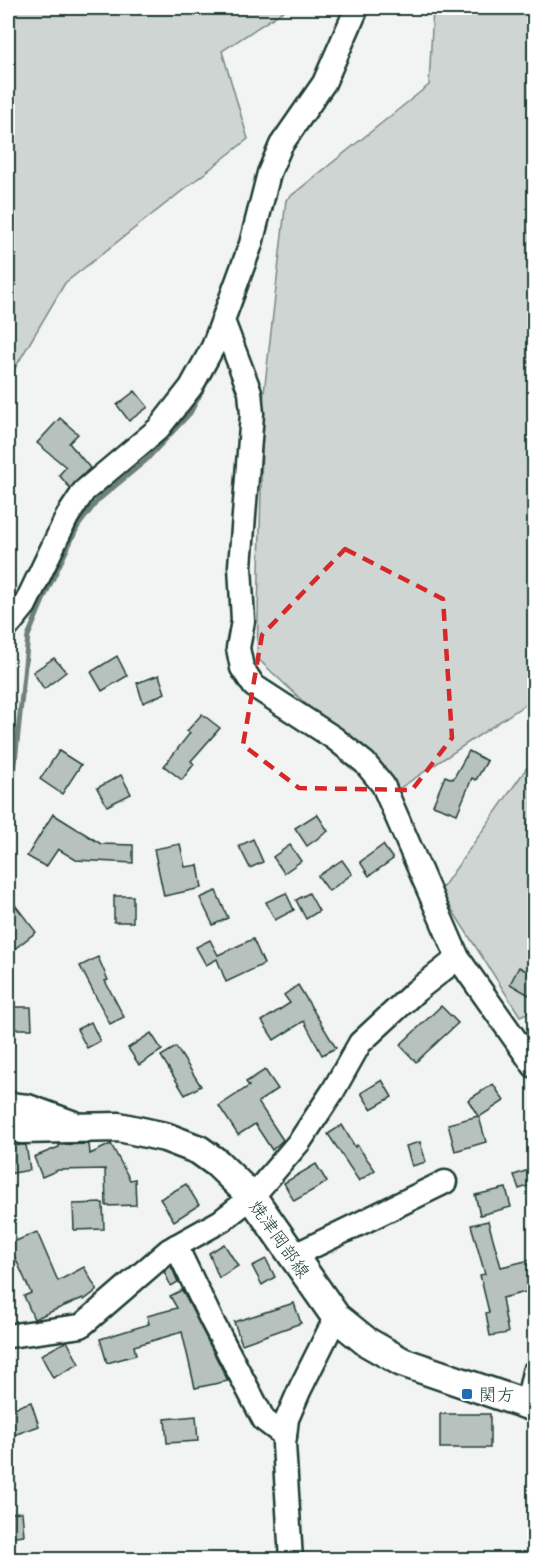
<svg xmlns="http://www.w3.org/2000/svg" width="542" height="1567" font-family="Delius,'Klee One',sans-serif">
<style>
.green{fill:#ced5d3;stroke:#768984;stroke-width:1.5}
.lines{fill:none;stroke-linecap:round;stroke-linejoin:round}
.stream{stroke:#6d807b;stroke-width:5}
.building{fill:#b7c1bd;stroke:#1f3d34;stroke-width:1.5}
.minor-casing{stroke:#1f3d34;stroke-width:27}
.major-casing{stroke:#1f3d34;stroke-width:33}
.minor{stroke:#fff;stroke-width:22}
.major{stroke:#fff;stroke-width:28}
.marked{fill:none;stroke:#d62828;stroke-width:4.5;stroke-dasharray:12 8;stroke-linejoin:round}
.poi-dot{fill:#1f6fb2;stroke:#fff;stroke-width:2}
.labels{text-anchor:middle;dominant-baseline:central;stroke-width:4.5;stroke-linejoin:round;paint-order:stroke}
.street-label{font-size:18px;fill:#1f3d34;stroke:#fff}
.poi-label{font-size:18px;fill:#1f3d34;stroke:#fff;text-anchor:start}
</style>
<rect width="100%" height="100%" fill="#f2f3f3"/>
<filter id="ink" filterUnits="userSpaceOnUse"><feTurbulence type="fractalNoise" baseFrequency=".0167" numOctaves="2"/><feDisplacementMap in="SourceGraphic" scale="12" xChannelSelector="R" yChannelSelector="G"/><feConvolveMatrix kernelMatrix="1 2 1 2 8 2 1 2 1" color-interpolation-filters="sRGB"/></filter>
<g filter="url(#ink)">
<g class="green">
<polygon points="8,8 288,8 222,51 248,139 65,283 8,380"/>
<polygon points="433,8 534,8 534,1010 520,1016 440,891 533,759 526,704 397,790 257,658 263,402 286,200 429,85"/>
</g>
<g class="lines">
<polyline class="stream" points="8,830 28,636 46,593 78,526 98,500 146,460 190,413 216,364"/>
</g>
<g class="building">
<polygon points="135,391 148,407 129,421 117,405"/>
<polygon points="60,418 78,434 69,443 90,468 70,488 59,475 66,467 37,443"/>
<polygon points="117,656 127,676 102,691 91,672"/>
<polygon points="54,658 66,672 44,689 33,672"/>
<polygon points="159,675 165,693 143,703 137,683"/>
<polygon points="202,714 220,728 191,761 194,764 182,780 164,766 190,733 187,731"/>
<polygon points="59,751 81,765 62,794 40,779"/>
<polygon points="469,751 487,761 476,780 472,778 457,814 433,805 445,776 453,779"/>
<polygon points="121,775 131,794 107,806 97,788"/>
<polygon points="53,814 101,844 133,845 133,863 76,860 58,849 46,867 27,856"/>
<polygon points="317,814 328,831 307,846 295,828"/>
<polygon points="253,839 263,862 250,868 239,846"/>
<polygon points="180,844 185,867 198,865 202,888 164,896 154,849"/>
<polygon points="290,845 301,861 284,873 273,857"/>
<polygon points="383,845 393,859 369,876 360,862"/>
<polygon points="342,860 352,874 329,891 318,876"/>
<polygon points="216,891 228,918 213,925 200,898"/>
<polygon points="286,893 294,910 275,920 266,902"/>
<polygon points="309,893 319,911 306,919 296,900"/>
<polygon points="8,896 36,932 8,954"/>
<rect x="114" y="896" width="19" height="26"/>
<polygon points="253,939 264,964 226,982 217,959 206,965 196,947 210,940 218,955"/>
<polygon points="98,957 108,980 105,981 124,1017 110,1024 80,966"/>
<polygon points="519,967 534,975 534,998 510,984"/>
<polygon points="298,985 336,1048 322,1055 304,1021 274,1040 262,1021 290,1003 284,995"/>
<polygon points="441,1006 458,1023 416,1062 400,1045"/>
<polygon points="8,1007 31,1007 32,1029 8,1029"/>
<polygon points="91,1022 100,1041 87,1048 77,1029"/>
<polygon points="151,1033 162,1050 139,1065 128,1048"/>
<polygon points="176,1047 201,1086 185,1095 161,1056"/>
<polygon points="265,1070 278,1089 258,1102 283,1140 272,1150 255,1124 238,1135 219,1106 249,1086 246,1082"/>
<polygon points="382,1080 392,1097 371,1109 361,1093"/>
<polygon points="493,1084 504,1101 479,1117 486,1142 455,1151 448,1124 478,1116 468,1100"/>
<polygon points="342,1125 355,1147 357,1145 375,1170 359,1181 328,1134"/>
<polygon points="420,1142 426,1162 412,1166 406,1146"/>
<polygon points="89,1144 90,1154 111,1144 130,1180 135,1179 136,1205 106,1206 105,1169 58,1170 42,1177 34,1157 59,1147 59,1145"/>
<polygon points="20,1145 26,1145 30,1170 8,1174 8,1148"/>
<polygon points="316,1164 327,1182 294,1201 284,1183"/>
<polygon points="534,1168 534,1184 519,1189 514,1175"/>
<polygon points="186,1184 199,1205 174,1221 160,1199"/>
<polygon points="506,1188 511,1207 480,1215 475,1195"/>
<polygon points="103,1203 104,1229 74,1230 73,1204"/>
<polygon points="488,1221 501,1267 530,1260 534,1277 534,1290 502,1298 508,1333 490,1336 486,1313 489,1312 480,1275 485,1274 471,1225"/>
<polygon points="37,1232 58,1281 84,1267 97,1290 84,1300 83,1298 34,1319 24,1296 31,1293 9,1244"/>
<polygon points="224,1244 238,1266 219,1278 209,1253"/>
<polygon points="266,1259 275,1277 262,1285 252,1266"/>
<polygon points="171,1266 178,1282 171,1286 164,1272"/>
<polygon points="182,1290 228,1381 195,1388 182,1332 134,1346 136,1355 107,1363 100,1339 149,1324 147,1316 177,1308 170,1296"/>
<polygon points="294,1303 301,1323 242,1344 234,1322"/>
<polygon points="67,1341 79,1364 53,1378 41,1355"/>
<polygon points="31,1402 39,1426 11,1436 8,1426 8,1410"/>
<rect x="440" y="1414" width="50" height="34"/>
<polygon points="196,1416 198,1441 167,1443 165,1419"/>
<polygon points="22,1512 24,1535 8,1537 8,1513"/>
</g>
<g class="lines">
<g class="minor-casing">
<g id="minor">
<polyline points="223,321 250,392 252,414 240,566 243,621 238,648 242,668 254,686 334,738 365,763 383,785 458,958 534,1066"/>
<polyline points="8,626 25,605 67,517 84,491 158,429 191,387 213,347 251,244 269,173 281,145 324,83 357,8"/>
<polyline points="8,1104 28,1106 83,1126"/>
<polyline points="176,1246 212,1321 264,1420 285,1436"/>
<polyline points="293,1256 445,1182"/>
<polyline points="8,1336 81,1326 169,1250 221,1221 252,1197 300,1141 333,1091 360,1043 416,991 458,958"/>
<polyline points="527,1404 534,1372"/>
<polyline points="291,1560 284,1444 287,1419 300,1389 336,1317"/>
</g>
</g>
<g class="major-casing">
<polyline id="major" points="8,1124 21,1129 119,1127 165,1137 199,1150 217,1163 252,1197 336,1317 367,1342 402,1362 534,1407"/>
</g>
<use href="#minor" class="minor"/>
<use href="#major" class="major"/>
</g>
</g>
<path class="marked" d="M345 549 443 599 452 738 412 790 299 788 243 745 262 635Z"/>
<rect class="poi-dot" x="461" y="1388" width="12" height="12" rx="3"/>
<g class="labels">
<g class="street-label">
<text transform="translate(280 1239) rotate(55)">焼津岡部線</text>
</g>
<g class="poi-label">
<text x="479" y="1394">関方</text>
</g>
</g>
<rect width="542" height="1567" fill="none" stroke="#fff" stroke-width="30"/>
<rect x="15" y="15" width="512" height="1537" fill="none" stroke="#1f3d34" stroke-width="2" filter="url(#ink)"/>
</svg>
